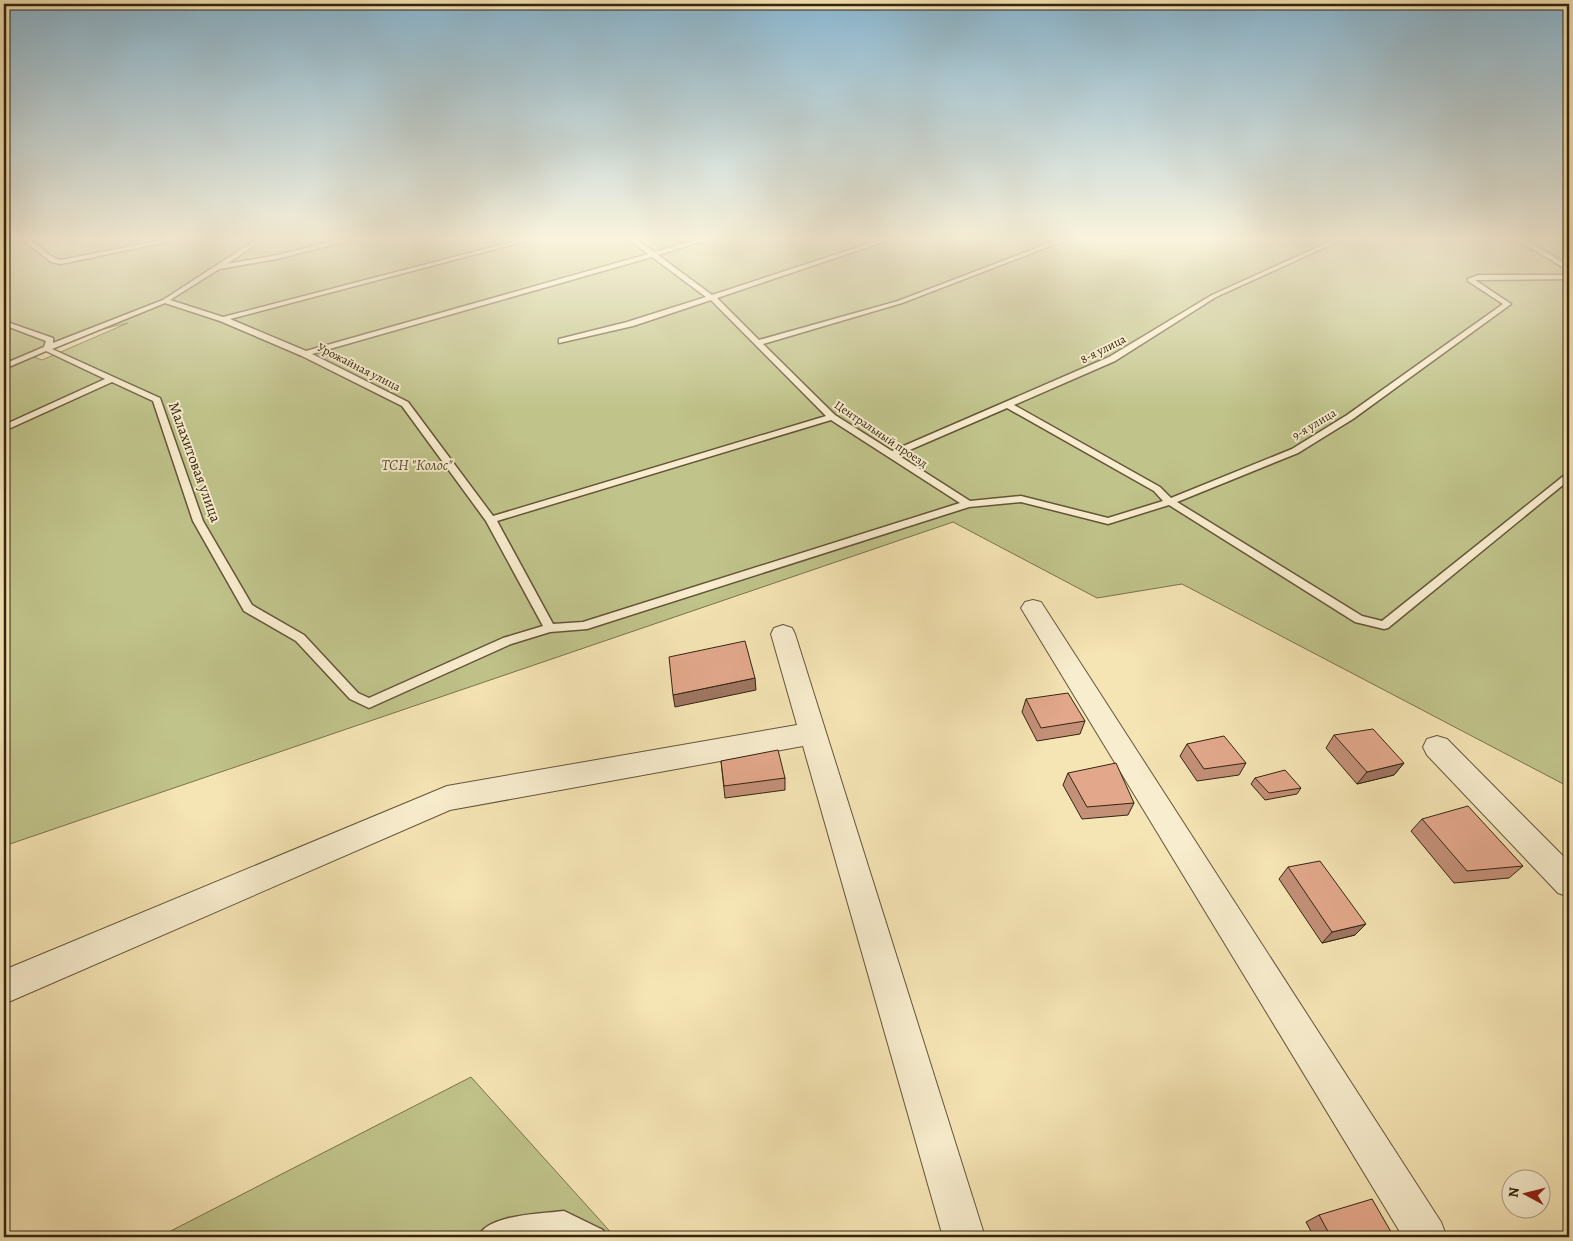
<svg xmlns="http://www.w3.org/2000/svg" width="1573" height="1241" font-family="Alegreya,serif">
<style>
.green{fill:#c0c38a;stroke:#7a744d;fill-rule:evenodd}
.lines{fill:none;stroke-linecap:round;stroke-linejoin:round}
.service-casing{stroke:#645539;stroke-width:3}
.minor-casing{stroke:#645539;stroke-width:2}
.service{fill:#f8edce;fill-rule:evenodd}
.minor{fill:#f8edce;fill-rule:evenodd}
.wall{fill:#c39078;stroke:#342510}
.shaded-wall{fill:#9f7662;stroke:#342510}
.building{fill:#e3a88c;stroke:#342510}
.labels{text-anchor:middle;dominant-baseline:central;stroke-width:4;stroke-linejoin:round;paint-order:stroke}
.far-street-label{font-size:12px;fill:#342510;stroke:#f8edce}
.street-label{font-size:15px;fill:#342510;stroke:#f8edce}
.park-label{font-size:15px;font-style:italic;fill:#574c2e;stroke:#f8edce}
</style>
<rect width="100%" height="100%" fill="#f5e4b4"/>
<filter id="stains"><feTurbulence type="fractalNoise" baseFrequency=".004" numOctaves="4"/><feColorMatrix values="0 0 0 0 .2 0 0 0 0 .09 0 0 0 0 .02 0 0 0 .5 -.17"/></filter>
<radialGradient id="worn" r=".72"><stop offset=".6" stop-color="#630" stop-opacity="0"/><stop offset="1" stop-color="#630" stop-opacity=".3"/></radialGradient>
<g class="green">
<path d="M4 237H1511L1569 269V787L1182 584 1097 598 953 522 4 846ZM128 323 42 360 26 354 58 340Z"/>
<polygon points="1523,237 1569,237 1569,263"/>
<polygon points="471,1077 615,1237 159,1237"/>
</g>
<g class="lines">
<g class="service-casing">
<g id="service">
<path d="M19 237C36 237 45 258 61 260L178 237H190L61 264 51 262Z"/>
<path d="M260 237H267L227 264 277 255 351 237H362L277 259 219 269 170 300 223 317 531 237H541L230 319 306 351 648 254 626 237H633L654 252 706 237H716L658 255 712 295 889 237H898L717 298 759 340 898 301 1065 237H1074L902 303 763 344 835 415 892 451 1109 357 1212 295 1340 237H1348L1216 297 1115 361 1014 405 1160 487 1171 498 1292 449 1347 415 1503 304 1468 281V279L1478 275H1569V279L1475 280 1511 304 1353 419 1298 453 1177 502 1362 616 1382 621 1566 474 1569 473V480L1388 628 1384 629 1355 622 1169 505 1108 524 1021 502 969 507 587 629 550 632 511 644 369 708 350 699 296 641 244 611 193 521 153 401 112 382 4 431V425L105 379 46 351 4 369V364L44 347 46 341 4 325V321L53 338V343L163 300ZM652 257 706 297 627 322 559 339V343L633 326 711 300 826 416 493 516 408 402 312 354ZM165 303 220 321 302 356 402 406 486 521 543 626 503 638 369 698 358 693 304 635 252 605 203 521 160 398 52 349ZM1007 408 1154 491 1163 501 1108 518 1021 496 970 501 898 455ZM831 420 960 503 583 622 553 624 497 521Z"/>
<polygon points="1513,237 1520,237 1569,266 1569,271"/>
<path d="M564 1211 603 1230 606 1237H576L563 1231 516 1237H478C488 1214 541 1214 564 1211Z"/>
</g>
</g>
<g class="minor-casing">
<g id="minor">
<polygon points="1033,600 1041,602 1441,1222 1447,1237 1403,1237 1021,608 1025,602"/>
<polygon points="783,625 792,628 795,634 985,1237 943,1237 803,746 450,810 4,1004 4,970 447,786 797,725 771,634 774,628"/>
<polygon points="1437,736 1447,739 1569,862 1569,897 1558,893 1427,755 1423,747 1427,739"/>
</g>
</g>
<use href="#service" class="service"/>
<use href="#minor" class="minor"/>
</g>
<g class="wall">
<polygon points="1555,237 1569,237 1569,246"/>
<polygon points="1026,699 1085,721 1080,734 1037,741 1022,712"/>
<polygon points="1334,735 1404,763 1394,775 1357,784 1326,748"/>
<polygon points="1187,744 1246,763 1239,775 1197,781 1180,756"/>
<polygon points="721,761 785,778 785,790 725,798"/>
<polygon points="1068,773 1134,803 1128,815 1082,819 1063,785"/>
<polygon points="1255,778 1301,788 1297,794 1265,800 1251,784"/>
<polygon points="1422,819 1523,866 1509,878 1454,883 1411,831"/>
<polygon points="1288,867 1366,924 1355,935 1322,943 1279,879"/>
<polygon points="1319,1215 1394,1237 1314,1237 1306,1222"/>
</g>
<g class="shaded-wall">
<polygon points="755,678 756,690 675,707 673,695"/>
<polygon points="1404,763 1394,775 1357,784 1367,772"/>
<polygon points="1366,924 1355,935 1322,943 1332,932"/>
</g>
<g class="building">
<polygon points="745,641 755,678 673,695 669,657"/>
<polygon points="1068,693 1085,721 1041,728 1026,699"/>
<polygon points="1373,729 1404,763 1367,772 1334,735"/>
<polygon points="1224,736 1246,763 1204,769 1187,744"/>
<polygon points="778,750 785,778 724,786 721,761"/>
<polygon points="1116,763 1134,803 1087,807 1068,773"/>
<polygon points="1285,770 1301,788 1269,793 1255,778"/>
<polygon points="1468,806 1523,866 1467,871 1422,819"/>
<polygon points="1320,861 1366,924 1332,932 1288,867"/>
<polygon points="1372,1199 1394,1237 1331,1237 1319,1215"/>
</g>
<linearGradient id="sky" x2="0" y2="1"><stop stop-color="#8ab8d3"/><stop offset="0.58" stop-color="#faf3dd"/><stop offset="1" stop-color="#faf3dd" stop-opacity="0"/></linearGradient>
<rect width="1573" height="411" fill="url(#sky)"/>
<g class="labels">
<g class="far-street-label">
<text transform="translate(1103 349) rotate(-27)">8-я улица</text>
<text transform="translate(359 367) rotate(27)">Урожайная улица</text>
<text transform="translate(1314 424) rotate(-31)">9-я улица</text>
<text transform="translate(881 434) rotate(34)">Центральный проезд</text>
</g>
<g class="street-label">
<text transform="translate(195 462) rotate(70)">Малахитовая улица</text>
</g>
<g class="park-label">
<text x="417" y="465">ТСН "Колос"</text>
</g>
</g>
<rect width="1573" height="1241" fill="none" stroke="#f5e4b4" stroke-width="20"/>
<rect x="5" y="5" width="1563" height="1231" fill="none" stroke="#342510" stroke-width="2.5"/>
<rect x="10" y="10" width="1553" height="1221" fill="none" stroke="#342510"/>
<g transform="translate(1526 1194) rotate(277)"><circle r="24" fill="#f8edce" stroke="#aa9d82"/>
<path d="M0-4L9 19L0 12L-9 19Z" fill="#8f2418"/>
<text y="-8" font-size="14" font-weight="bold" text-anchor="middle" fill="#342510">N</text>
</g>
<rect width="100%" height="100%" filter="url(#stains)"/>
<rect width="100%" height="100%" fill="url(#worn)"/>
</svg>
